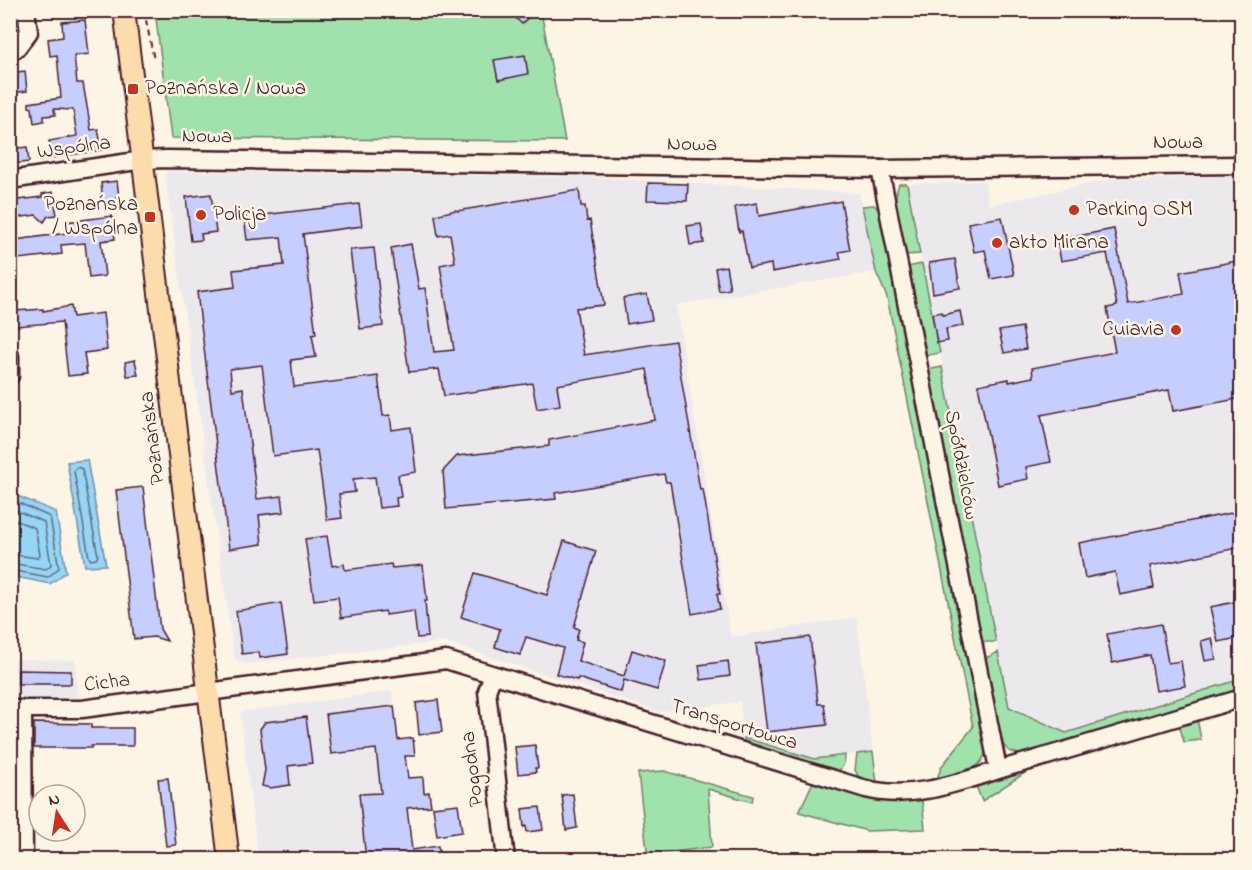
<svg xmlns="http://www.w3.org/2000/svg" width="1252" height="870" font-family="'Indie Flower',sans-serif">
<style>
.built{fill:#ece9ed}
.green{fill:#9fe2ac;stroke:#74806c;stroke-width:1.5}
.water{fill:#93d7f5;stroke:#768da4;stroke-width:1.5}
.lines{fill:none;stroke-linecap:round;stroke-linejoin:round}
.shore{stroke:#67697c;stroke-width:1.5}
.building{fill:#c6cdff;stroke:#4a1f2b;stroke-width:1.5}
.minor-casing{stroke:#4a1f2b;stroke-width:21}
.major-casing{stroke:#4a1f2b;stroke-width:24}
.path{stroke:#4a1f2b;stroke-width:2;stroke-dasharray:6 4.5;stroke-linecap:butt}
.minor{stroke:#fcf5e5;stroke-width:16}
.major{stroke:#fddcac;stroke-width:20}
.poi-dot{fill:#c8321e;stroke:#fcf5e5;stroke-width:2}
.labels{text-anchor:middle;dominant-baseline:central;stroke-width:5;stroke-linejoin:round;paint-order:stroke}
.poi-label{font-size:21px;fill:#4a1f2b;stroke:#fcf5e5;text-anchor:start}
.street-label{font-size:21px;fill:#4a1f2b;stroke:#fcf5e5}
</style>
<rect width="100%" height="100%" fill="#fcf5e5"/>
<filter id="ink" filterUnits="userSpaceOnUse"><feTurbulence type="fractalNoise" baseFrequency=".0167" numOctaves="2"/><feDisplacementMap in="SourceGraphic" scale="12" xChannelSelector="R" yChannelSelector="G"/><feConvolveMatrix kernelMatrix="1 2 1 2 8 2 1 2 1" color-interpolation-filters="sRGB"/></filter>
<g filter="url(#ink)">
<g class="built">
<polygon points="168,171 590,177 859,193 876,272 676,305 731,637 857,617 873,752 815,759 744,738 740,702 660,712 445,642 244,664 234,658 165,176"/>
<polygon points="1132,175 1133,180 1241,175 1241,679 1066,733 1009,707 907,184 985,181 989,205"/>
<polygon points="10,659 75,660 78,697 11,699"/>
<polygon points="392,691 413,859 258,859 240,712"/>
<polygon points="10,728 17,728 18,859 11,859"/>
</g>
<g class="green">
<polygon points="155,11 541,11 565,141 171,138"/>
<path d="M899 184H907L920 254 905 255C901 232 890 206 899 184Z"/>
<path d="M874 205 883 214 986 748C984 773 955 776 936 781L942 766 973 727 887 297 876 272 862 206Z"/>
<polygon points="922,264 940,353 924,356 907,267"/>
<polygon points="942,367 996,642 979,642 927,370"/>
<polygon points="998,652 1009,707 1066,733 1241,679 1241,692 1022,755 1009,751 999,741 982,660"/>
<polygon points="1197,718 1201,740 1184,742 1179,724"/>
<path d="M744 738 815 759 845 755C845 764 843 769 834 773L745 745Z"/>
<polygon points="873,752 877,783 860,780 855,770 857,754"/>
<polygon points="1034,767 982,801 976,786"/>
<polygon points="664,771 753,796 752,802 708,789 712,847 658,854 659,859 648,859 638,773"/>
<polygon points="813,782 882,800 922,800 925,829 867,831 799,812"/>
</g>
<g class="water">
<polygon points="87,460 106,565 85,566 67,462"/>
<polygon points="11,473 15,495 56,512 66,572 50,584 11,576"/>
</g>
<g class="lines">
<g class="shore">
<polygon points="77,467 82,469 98,556 96,559 91,560 89,557 74,471"/>
<polyline points="10,499 50,517 59,568 48,577 10,570"/>
<polyline points="10,508 44,522 51,565 46,569 10,563"/>
<polyline points="10,518 35,528 40,555 37,558 10,554"/>
</g>
</g>
<g class="building">
<polygon points="507,10 522,10 529,16 522,24"/>
<polygon points="85,20 89,54 74,56 77,83 83,83 91,130 98,129 102,150 52,158 49,141 77,136 73,110 54,109 55,115 44,116 44,121 34,123 32,108 29,107 29,103 61,98 57,55 50,56 48,39 63,37 62,22"/>
<polygon points="525,55 528,74 498,80 494,60"/>
<polygon points="25,71 27,91 12,93 10,73"/>
<polygon points="27,147 29,162 11,164 10,149"/>
<polygon points="117,181 119,197 116,197 116,202 103,203 101,183"/>
<polygon points="648,183 688,184 687,201 647,200"/>
<polygon points="579,190 581,206 585,206 587,221 590,220 604,305 576,308 584,355 675,341 700,490 703,489 720,594 717,594 720,609 692,614 670,482 666,482 664,474 555,493 556,499 446,509 443,471 457,456 549,446 549,440 655,420 647,369 557,385 560,405 537,409 532,383 444,396 439,369 409,372 391,248 411,244 419,289 425,288 434,352 454,350 440,265 455,262 450,234 438,236 435,215 456,210 457,211"/>
<polygon points="53,192 57,215 48,216 44,222 36,215 10,219 10,201 42,197 42,194"/>
<polygon points="211,194 216,232 201,234 202,240 191,241 186,197"/>
<polygon points="841,201 850,250 839,252 841,259 772,272 771,264 749,268 742,231 739,232 735,207 757,203 759,216"/>
<polygon points="359,204 362,226 303,234 316,334 312,335 316,357 291,360 294,387 378,376 383,416 390,415 392,430 411,427 416,472 398,475 401,497 396,498 397,506 379,508 375,477 353,479 355,492 339,494 342,518 327,520 317,450 273,456 262,365 230,369 232,390 243,388 257,499 282,496 284,512 259,515 262,544 229,549 197,292 235,287 233,270 284,265 281,237 247,240 244,217"/>
<polygon points="112,216 115,239 101,241 105,276 89,278 85,243 61,245 62,254 18,259 15,240 67,233 66,222"/>
<polygon points="1002,217 1014,275 991,279 985,250 974,252 968,223"/>
<polygon points="701,224 704,243 690,245 687,226"/>
<polygon points="1114,229 1128,304 1184,294 1180,272 1242,260 1242,398 1173,411 1169,390 1041,415 1051,462 1026,467 1028,479 998,485 978,385 1009,379 1009,382 1033,377 1032,368 1115,352 1107,308 1117,306 1107,253 1061,261 1057,240"/>
<polygon points="374,248 383,326 360,329 350,250"/>
<polygon points="955,259 960,288 933,293 929,263"/>
<polygon points="726,266 730,289 719,291 715,268"/>
<polygon points="647,294 652,320 627,324 623,298"/>
<polygon points="71,306 73,317 103,313 107,350 84,353 87,374 68,376 62,322 16,326 15,311 43,309 43,311"/>
<polygon points="960,311 963,326 946,329 948,341 937,343 932,314 942,312 943,315"/>
<polygon points="1022,327 1026,349 1004,353 999,331"/>
<polygon points="135,360 138,375 127,376 125,362"/>
<polygon points="143,487 160,629 167,641 154,637 134,639 116,490"/>
<polygon points="1242,511 1242,547 1150,566 1154,588 1120,595 1115,572 1085,578 1079,543"/>
<polygon points="327,536 332,566 344,564 345,570 391,564 392,568 423,565 427,601 425,601 428,637 417,638 414,611 386,615 385,611 341,618 338,597 314,600 305,539"/>
<polygon points="564,541 596,551 574,627 579,629 576,640 583,642 578,661 624,676 632,650 666,661 657,690 624,680 621,692 578,678 577,680 556,674 563,648 526,637 520,655 495,647 500,629 461,617 475,573 547,595"/>
<polygon points="1235,602 1242,637 1218,642 1210,607"/>
<polygon points="281,603 288,654 260,658 259,652 242,654 236,611"/>
<polygon points="1161,624 1168,663 1181,661 1185,686 1156,691 1150,655 1112,663 1107,634"/>
<polygon points="810,637 818,704 824,704 827,725 767,732 756,644"/>
<polygon points="1212,638 1216,659 1205,661 1201,641"/>
<polygon points="728,661 730,676 701,680 699,665"/>
<polygon points="18,670 71,671 71,684 18,684"/>
<polygon points="438,700 442,732 419,735 416,703"/>
<polygon points="394,706 398,740 413,738 415,756 405,756 408,778 423,777 424,793 429,792 431,806 407,808 412,850 438,846 440,858 366,860 359,794 381,793 376,749 331,754 326,714"/>
<polygon points="306,717 312,763 288,766 290,785 270,788 262,786 265,770 260,729 265,722"/>
<polygon points="34,723 91,724 91,728 133,728 133,746 91,746 91,748 34,748"/>
<polygon points="535,745 538,768 535,768 536,772 518,774 515,747"/>
<polygon points="168,778 176,845 166,846 158,779"/>
<polygon points="573,794 577,828 566,830 562,795"/>
<polygon points="458,804 462,832 437,836 433,807"/>
<polygon points="540,807 543,830 527,832 526,826 524,827 522,809"/>
</g>
<g class="lines">
<g class="minor-casing">
<g id="minor">
<polyline points="10,50 16,49 29,32 26,10"/>
<polyline points="880,169 998,769"/>
<polyline points="10,180 143,160 166,159 880,169 1242,165"/>
<polyline points="10,356 10,376"/>
<polyline points="493,675 487,691 506,860"/>
<path d="M10 709H82L446 660 866 789C922 803 976 774 1030 761L1242 698"/>
<polyline points="23,709 24,860"/>
</g>
</g>
<g class="major-casing">
<polyline id="major" points="124,10 229,860"/>
</g>
<polyline class="path" points="144,10 154,60"/>
<use href="#minor" class="minor"/>
<use href="#major" class="major"/>
</g>
</g>
<g class="poi-dot">
<rect x="127" y="83" width="12" height="12" rx="3"/>
<circle cx="1074" cy="210" r="6"/>
<circle cx="201" cy="215" r="6"/>
<rect x="144" y="211" width="12" height="12" rx="3"/>
<circle cx="997" cy="243" r="6"/>
<circle cx="1176" cy="330" r="6"/>
</g>
<g class="labels">
<g class="poi-label">
<text x="145" y="89">Poznańska / Nowa</text>
<text x="138" y="205" text-anchor="end">Poznańska<tspan x="138" dy="24">/ Wspólna</tspan></text>
<text x="1086" y="210">Parking OSM</text>
<text x="213" y="215">Policja</text>
<text x="1009" y="243">akto Mirana</text>
<text x="1164" y="330" text-anchor="end">Cuiavia</text>
</g>
<g class="street-label">
<text transform="translate(207 137) rotate(1)">Nowa</text>
<text x="1178" y="143">Nowa</text>
<text transform="translate(692 145) rotate(1)">Nowa</text>
<text transform="translate(74 148) rotate(-8)">Wspólna</text>
<text transform="translate(153 438) rotate(-97)">Poznańska</text>
<text transform="translate(961 465) rotate(79)">Spółdzielców</text>
<text transform="translate(107 683) rotate(-7)">Cicha</text>
<text transform="translate(734 725) rotate(17)">Transportowca</text>
<text transform="translate(473 769) rotate(-97)">Pogodna</text>
</g>
</g>
<rect width="1252" height="870" fill="none" stroke="#fcf5e5" stroke-width="36"/>
<rect x="18" y="18" width="1216" height="834" fill="none" stroke="#4a1f2b" stroke-width="2" filter="url(#ink)"/>
<g transform="translate(57 813) rotate(348)"><circle r="28" fill="#fcf5e5" stroke="#b59f9b" stroke-width="1.5"/>
<path d="M0-4.5L10 22L0 15L-10 22Z" fill="#c8321e"/>
<text y="-9" font-size="16" font-weight="bold" text-anchor="middle" fill="#4a1f2b">N</text>
</g>
</svg>
